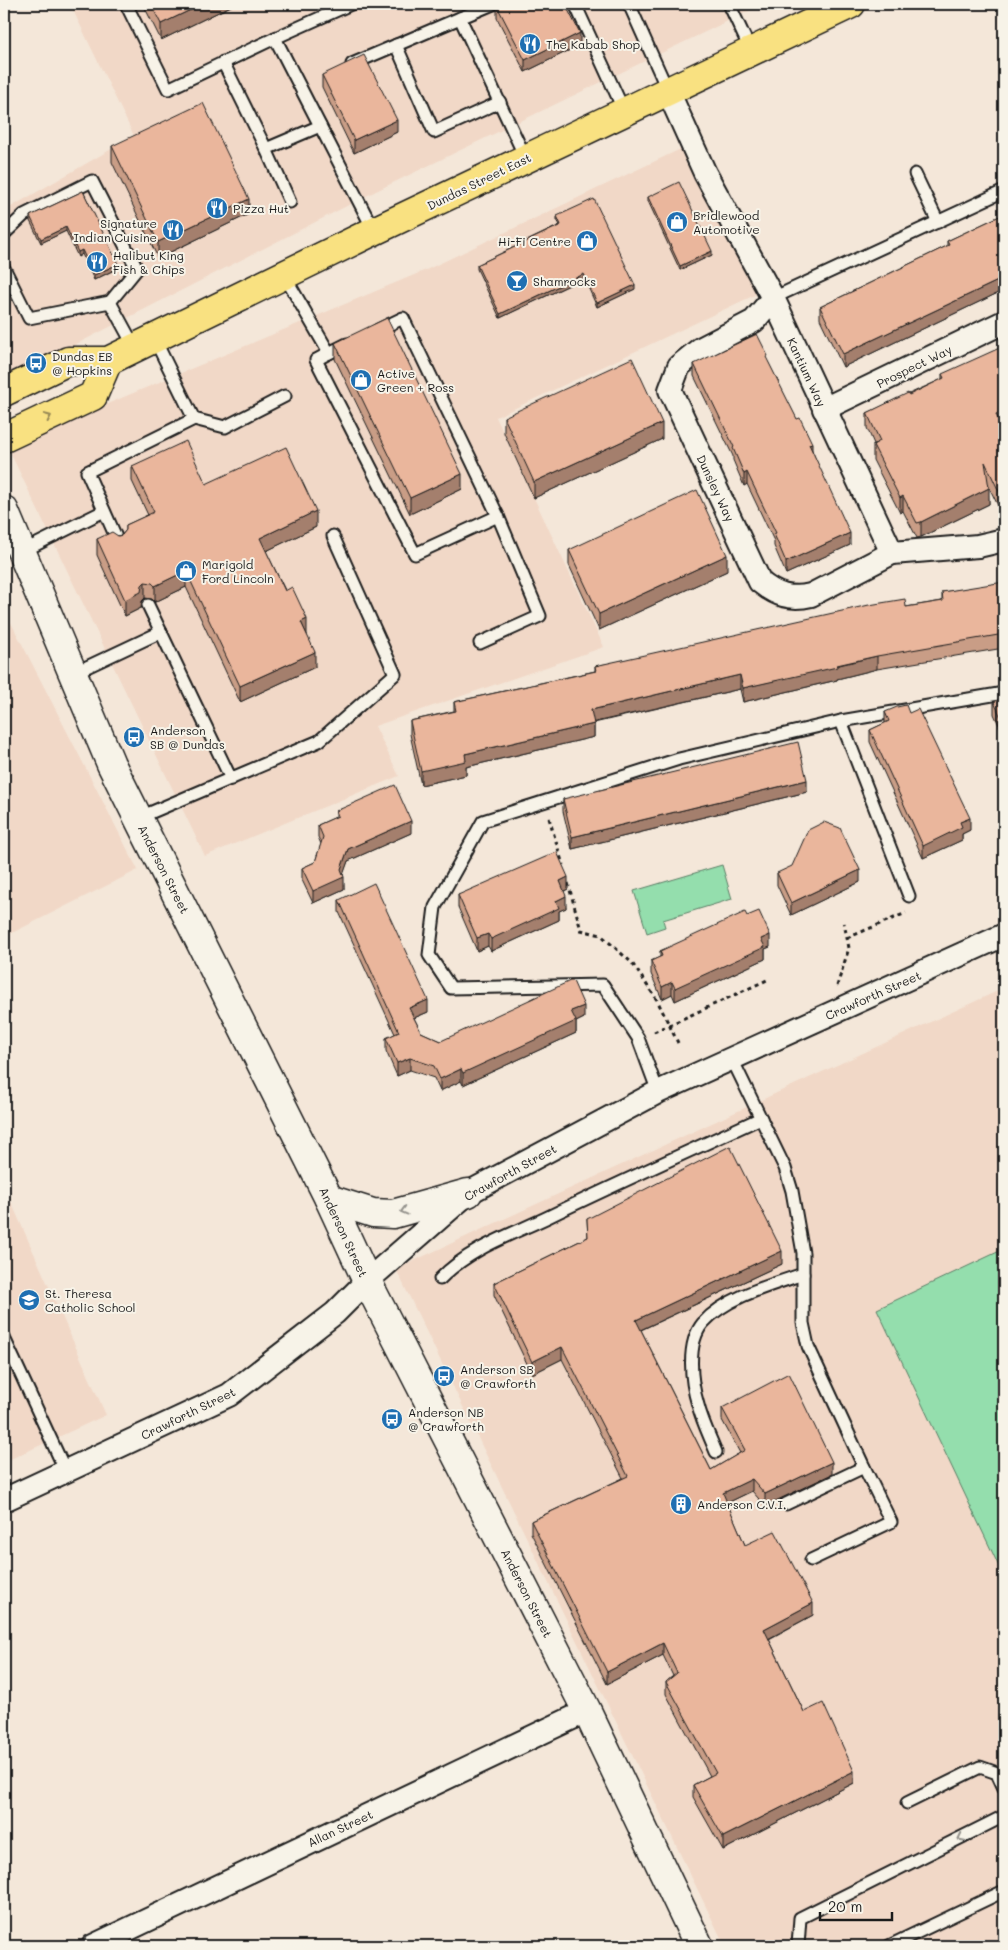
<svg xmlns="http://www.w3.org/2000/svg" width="1008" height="1950" font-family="Mali,sans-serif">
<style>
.built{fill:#f1d8c7}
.green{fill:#94dead;stroke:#587d64}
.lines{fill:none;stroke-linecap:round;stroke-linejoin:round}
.service-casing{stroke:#1c1c1c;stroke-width:15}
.minor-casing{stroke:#1c1c1c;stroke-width:26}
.secondary-casing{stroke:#1c1c1c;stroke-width:31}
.primary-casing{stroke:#1c1c1c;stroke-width:31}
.path{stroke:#1c1c1c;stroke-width:3;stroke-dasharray:4 4;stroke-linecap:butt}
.service{stroke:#f7f3e8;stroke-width:11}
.minor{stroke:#f7f3e8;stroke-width:22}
.secondary{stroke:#f7f3e8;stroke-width:28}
.primary{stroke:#f9e181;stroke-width:28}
.wall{fill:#c99d86;stroke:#1c1c1c}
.shaded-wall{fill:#a47f6d;stroke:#1c1c1c}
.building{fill:#eab69c;stroke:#1c1c1c}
.oneway{stroke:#968854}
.oneway2{stroke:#94928c}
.labels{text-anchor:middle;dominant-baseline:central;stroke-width:4;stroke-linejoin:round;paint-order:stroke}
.poi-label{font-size:12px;fill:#1c1c1c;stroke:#f7f3e8;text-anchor:start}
.street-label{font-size:12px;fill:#1c1c1c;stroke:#f7f3e8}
</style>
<rect width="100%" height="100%" fill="#f4e7d9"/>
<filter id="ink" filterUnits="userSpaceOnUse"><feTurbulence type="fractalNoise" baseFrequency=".02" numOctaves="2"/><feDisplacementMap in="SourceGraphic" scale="10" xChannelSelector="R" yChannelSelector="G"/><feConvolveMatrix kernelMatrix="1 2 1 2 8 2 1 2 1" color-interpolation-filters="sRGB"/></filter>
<g filter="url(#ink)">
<g class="built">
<polygon points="70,4 763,4 376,191 6,380 4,375 4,211 134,136"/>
<polygon points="689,145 759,293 496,417 604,647 375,726 399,776 205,856 7,446 426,270"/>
<polygon points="4,609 138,870 4,937"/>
<polygon points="1004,988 1004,1946 725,1946 396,1269"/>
<polygon points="4,1186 106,1415 4,1462"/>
</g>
<g class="green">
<polygon points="722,865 732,899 663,920 665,927 647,933 634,891"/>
<polygon points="1004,1249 1004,1577 877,1309"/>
</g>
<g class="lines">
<g class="service-casing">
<g id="service">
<polyline points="126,4 168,89 275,38 351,4"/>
<polyline points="575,4 624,111"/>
<polyline points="629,4 668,91"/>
<polyline points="729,4 751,51"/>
<polyline points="460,18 493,4"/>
<polyline points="275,38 374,231"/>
<polyline points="396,45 434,132 500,102"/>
<polyline points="223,62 266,149"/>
<polyline points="352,64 460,18 526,159"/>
<polyline points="915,174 938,222"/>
<polyline points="290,202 266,149 320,126"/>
<polyline points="4,234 24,215 92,181 137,269 110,302"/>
<polyline points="4,268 29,318 110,302 135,348"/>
<polyline points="284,275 329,353 347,344"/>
<polyline points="773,298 1004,191"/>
<polyline points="329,353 316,360 415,554 498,516 403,318 378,330"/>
<polyline points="194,419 225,427 285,396"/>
<polyline points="119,544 87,472 194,419 154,338"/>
<polyline points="21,552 104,511"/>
<polyline points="148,605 231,779"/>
<polyline points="480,643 540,616 498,516"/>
<polyline points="74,673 161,632"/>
<polyline points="841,721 909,896"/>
<polyline points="138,818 319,741 395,674 333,536"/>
<polyline points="732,1059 785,1168 792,1191 803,1253 803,1323 808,1346 864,1467 786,1504"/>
<polyline points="658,1092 638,1038 603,985 451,988 429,955 435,907 483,821 679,759 841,721 1004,693"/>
<path d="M440 1279C469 1249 510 1235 548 1217 618 1183 690 1151 761 1118"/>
<polyline points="4,1338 66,1472"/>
<path d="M716 1452C710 1437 702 1421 698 1405 691 1382 686 1343 703 1323 726 1297 771 1285 803 1274"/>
<polyline points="811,1560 891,1522 864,1467"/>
<polyline points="907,1803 980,1767 997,1773 1004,1788"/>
<polyline points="798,1946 800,1918 1004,1816"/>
<polyline points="889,1946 1004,1891"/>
</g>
</g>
<g class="minor-casing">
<g id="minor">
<polyline points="668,91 705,173 773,298 892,553 978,546 1004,540"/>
<path d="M773 298 754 321 700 349 679 366 670 390 760 582C776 595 790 600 811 595L892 553"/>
<polyline points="824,409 1004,322"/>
<polyline points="4,1500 229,1395 335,1313 367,1281 468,1193 658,1092 1004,935"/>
<polyline points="93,1946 587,1711"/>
</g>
</g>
<g class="secondary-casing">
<g id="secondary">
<polyline points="4,510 111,764 329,1199 367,1281 587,1711 699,1946"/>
<polyline points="329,1199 373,1213 393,1214 468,1193"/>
</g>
</g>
<g class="primary-casing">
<g id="primary">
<polyline points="4,392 68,361 108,361 374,231 851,4"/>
<polyline points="4,438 93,396 108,361"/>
</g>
</g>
<g class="path">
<polyline points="549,818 563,865"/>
<polyline points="568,883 581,930 601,935 632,963 657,1000 678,1043"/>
<polyline points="847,938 906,913"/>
<polyline points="837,986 849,948 844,923"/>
<polyline points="654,1032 767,980"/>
</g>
<use href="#service" class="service"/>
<use href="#minor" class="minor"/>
<use href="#secondary" class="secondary"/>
<use href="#primary" class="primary"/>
</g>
<g class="wall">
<polygon points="143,4 235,4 161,40"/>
<polygon points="497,6 580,45 525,72 497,18"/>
<polygon points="322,75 397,132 354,153 322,87"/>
<polygon points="112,146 249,214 158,258 112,162"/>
<polygon points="83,191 118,268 94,280 82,254 78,257 66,231 41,243 30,221 30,216"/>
<polygon points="648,197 712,255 680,270 648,201"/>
<polygon points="1004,214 1004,290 843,367 820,319 820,307 947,246 947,241"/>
<polygon points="557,216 635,289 597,307 584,278 500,318 477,269 477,265 560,225 557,220"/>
<polygon points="335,343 462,489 410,514 335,359"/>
<polygon points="768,362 812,450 850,545 786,574 774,546 774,541 747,484 744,486 733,460 733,456 694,376 694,364"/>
<polygon points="942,374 1001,426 1004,434 1004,518 988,485 989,504 921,537 917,538 903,511 900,513 873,460 873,445 874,444 867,428 867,413 942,379"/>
<polygon points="504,417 662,439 534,498 504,433"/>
<polygon points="132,466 206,484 316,527 266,551 307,635 315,667 240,702 186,587 155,602 152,599 145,598 142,601 141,608 125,616 97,555 97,539 122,535 126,530 126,525 148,515 132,481"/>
<polygon points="569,550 727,571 599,630 569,565"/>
<polygon points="1004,584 1004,648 877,669 837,679 837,680 743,702 740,689 594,723 594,737 466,767 466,775 421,785 410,734 410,721 454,711 454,702 595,671 595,666 906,607 942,601 942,592"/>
<polygon points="1004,697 1004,736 994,714 994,702"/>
<polygon points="885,712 970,830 962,834 962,840 923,858 870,742 870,730 885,723"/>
<polygon points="807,792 572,849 563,811 563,799"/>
<polygon points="336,811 411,833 348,861 343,874 344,889 313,903 302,880 302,868 315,862 321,844 318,837 318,825 336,817"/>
<polygon points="777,873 860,882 791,915 777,885"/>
<polygon points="568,889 564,891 566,908 559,911 559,920 491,951 488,946 477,951 458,907 458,895"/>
<polygon points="339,900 428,1012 414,1018 421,1032 441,1041 584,1018 576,1022 576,1033 463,1085 461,1081 440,1091 434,1078 410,1070 397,1076 386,1051 386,1038 395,1034 339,912"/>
<polygon points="747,916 770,947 765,949 765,959 675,1001 672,994 662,999 651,974 651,961 660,957 660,951"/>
<polygon points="587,1219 782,1264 641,1330 711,1470 740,1453 722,1420 722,1408 832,1474 765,1506 752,1491 727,1503 745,1545 813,1615 769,1639 804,1712 854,1783 723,1850 693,1797 693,1785 710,1776 666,1694 666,1682 673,1676 663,1655 607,1684 531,1533 531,1521 623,1478 562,1359 532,1374 494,1295 494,1283 588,1237"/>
</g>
<g class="shaded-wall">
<polygon points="203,4 235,4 161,40 161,24"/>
<polygon points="639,4 648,4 639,8"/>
<polygon points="580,33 580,45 525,72 525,60"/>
<polygon points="397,120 397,132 354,153 354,140"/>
<polygon points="249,199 249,214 158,258 158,242"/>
<polygon points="66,227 66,231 41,243 41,239"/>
<polygon points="82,250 82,254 78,257 78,252"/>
<polygon points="712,251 712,255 680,270 680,266"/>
<polygon points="118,264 118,268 94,280 94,275"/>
<polygon points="584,274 584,278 500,318 500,314"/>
<polygon points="1004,278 1004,290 843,367 843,354"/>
<polygon points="635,285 635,289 597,307 597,303"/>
<polygon points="1004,410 1004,425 996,429 996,414"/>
<polygon points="662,423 662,439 534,498 534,482"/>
<polygon points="812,443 812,455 809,444"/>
<polygon points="747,472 747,484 744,486 744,474"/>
<polygon points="462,474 462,489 410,514 410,498"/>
<polygon points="989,488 989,504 921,537 921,522"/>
<polygon points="903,496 903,511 900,513 900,498"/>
<polygon points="316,511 316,527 260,554 260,538"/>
<polygon points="850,533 850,545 786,574 786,562"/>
<polygon points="727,555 727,571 599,630 599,614"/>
<polygon points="186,571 186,587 155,602 155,586"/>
<polygon points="145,582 145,598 142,601 141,608 125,616 125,600"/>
<polygon points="307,619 307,635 301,622"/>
<polygon points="315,652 315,667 240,702 240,686"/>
<polygon points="877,656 877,669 837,679 837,680 743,702 743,688"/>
<polygon points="740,675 740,689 591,723 591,710"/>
<polygon points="594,724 594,737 466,767 466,775 421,785 421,771 465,754"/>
<polygon points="807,780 807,792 572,849 572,837"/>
<polygon points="970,818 970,830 962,834 962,840 923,858 923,846 960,822"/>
<polygon points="411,821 411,833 348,861 342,878 344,877 344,889 313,903 313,891 341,869 348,849"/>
<polygon points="860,870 860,882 791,915 791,903"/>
<polygon points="568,877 568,889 560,893 560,881"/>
<polygon points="566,896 566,908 559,911 559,920 491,951 491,939 556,901"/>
<polygon points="488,934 488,946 477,951 477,938"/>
<polygon points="770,935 770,947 765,949 765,959 675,1001 675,988 761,939"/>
<polygon points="672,982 672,994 662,999 662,987"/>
<polygon points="428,1000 428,1012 409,1020 409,1008"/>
<polygon points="584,1006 584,1018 576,1022 576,1033 463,1085 463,1073 571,1011"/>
<polygon points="410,1058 410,1070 397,1076 397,1063"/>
<polygon points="461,1069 461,1081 440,1091 440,1079"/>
<polygon points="782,1251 782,1264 636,1332 636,1320"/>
<polygon points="562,1347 562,1359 532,1374 532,1362"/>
<polygon points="832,1462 832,1474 765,1506 765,1494"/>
<polygon points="752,1479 752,1491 723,1505 723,1493"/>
<polygon points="813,1603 813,1615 764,1641 764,1629"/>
<polygon points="663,1643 663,1655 607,1684 607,1672"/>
<polygon points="854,1771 854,1783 723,1850 723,1837"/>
</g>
<g class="building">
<polygon points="151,4 203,4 161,24"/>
<polygon points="502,4 565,4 580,33 525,60 497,6"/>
<polygon points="364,55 397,120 354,140 322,75"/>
<polygon points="203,103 249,199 158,242 112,146"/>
<polygon points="679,182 712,251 680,266 648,197"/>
<polygon points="83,191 118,264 94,275 82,250 78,252 66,227 41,239 30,216"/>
<polygon points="594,199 635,285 597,303 584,274 500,314 477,265 561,225 557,216"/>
<polygon points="1004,214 1004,278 843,354 820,307 949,245 947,241"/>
<polygon points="387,318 462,474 410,498 335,343"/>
<polygon points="757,334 768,356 766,357 797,419 800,418 812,443 809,444 850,533 786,562 774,534 776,533 747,472 744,474 733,448 734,447 694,364"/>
<polygon points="1004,346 1004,410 996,414 1004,434 1004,502 985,462 989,488 921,522 917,523 903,496 900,498 873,445 880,441 867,413 908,393 909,395 944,378 942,374"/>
<polygon points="632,358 662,423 534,482 504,417"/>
<polygon points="186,441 206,484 286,447 316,511 260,538 285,591 292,587 307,619 301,622 315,652 240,686 186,571 155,586 152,583 145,582 142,585 141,592 125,600 97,539 112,532 118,536 122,535 126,530 126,525 154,512 132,466"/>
<polygon points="697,490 727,555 599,614 569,550"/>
<polygon points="1004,582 1004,634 877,656 837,665 837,667 743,688 740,675 591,710 594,724 465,754 466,761 421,771 410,721 456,711 454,702 596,671 595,666 869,605 905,599 906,607 943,601 942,592"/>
<polygon points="1004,697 1004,724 994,702"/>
<polygon points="906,705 909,713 918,709 970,818 960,822 962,827 923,846 870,730 889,721 885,712 897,707"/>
<polygon points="798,742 807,780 572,837 563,799"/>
<polygon points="395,785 411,821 348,849 341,869 344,877 313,891 302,868 315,862 323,837 318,825 338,816 336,811"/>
<polygon points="824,822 840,828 860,870 791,903 777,873 792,866 808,830"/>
<polygon points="557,852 568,877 560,881 566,896 556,901 559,908 491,939 488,934 477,938 458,895"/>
<polygon points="374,883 428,1000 409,1008 421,1032 441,1041 570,981 573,981 584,1006 571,1011 576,1021 463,1073 461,1069 440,1079 434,1066 410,1058 397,1063 386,1038 399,1032 339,900"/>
<polygon points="759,911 770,935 761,939 765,947 675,988 672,982 662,987 651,961 662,956 660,951 745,912 747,916"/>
<polygon points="730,1146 782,1251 636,1320 711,1470 745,1450 722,1408 789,1373 832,1462 765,1494 752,1479 723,1493 745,1545 775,1531 813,1603 764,1629 804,1712 823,1703 854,1771 723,1837 693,1785 716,1773 666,1682 677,1673 663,1643 607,1672 531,1521 628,1476 562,1347 532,1362 494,1283 588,1237 587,1219"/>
</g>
<defs><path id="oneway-chevron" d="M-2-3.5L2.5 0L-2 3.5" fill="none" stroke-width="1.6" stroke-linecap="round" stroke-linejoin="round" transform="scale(1.25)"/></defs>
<use class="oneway" href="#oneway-chevron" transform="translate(48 417) rotate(-25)"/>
<g class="oneway2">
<use href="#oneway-chevron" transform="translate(404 1211) rotate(165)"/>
<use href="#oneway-chevron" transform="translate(961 1838) rotate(153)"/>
</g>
</g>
<defs>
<g id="restaurant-disc" transform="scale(1.125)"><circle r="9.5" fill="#1f6fb2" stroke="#f7f3e8"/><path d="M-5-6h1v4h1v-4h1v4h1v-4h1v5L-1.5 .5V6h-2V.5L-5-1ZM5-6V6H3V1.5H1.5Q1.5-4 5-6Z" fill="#fff"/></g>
<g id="shop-disc" transform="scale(1.125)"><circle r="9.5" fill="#1f6fb2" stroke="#f7f3e8"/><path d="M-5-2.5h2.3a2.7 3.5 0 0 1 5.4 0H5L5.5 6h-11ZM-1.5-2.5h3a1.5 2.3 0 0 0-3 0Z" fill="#fff"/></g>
<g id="bar-disc" transform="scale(1.125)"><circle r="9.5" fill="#1f6fb2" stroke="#f7f3e8"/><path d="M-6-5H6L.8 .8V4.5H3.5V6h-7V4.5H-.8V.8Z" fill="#fff"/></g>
<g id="bus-disc" transform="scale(1.125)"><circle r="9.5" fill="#1f6fb2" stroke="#f7f3e8"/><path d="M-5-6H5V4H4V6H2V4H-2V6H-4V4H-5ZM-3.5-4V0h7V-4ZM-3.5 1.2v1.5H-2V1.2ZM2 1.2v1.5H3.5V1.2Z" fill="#fff"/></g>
<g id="school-disc" transform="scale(1.125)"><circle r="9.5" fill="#1f6fb2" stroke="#f7f3e8"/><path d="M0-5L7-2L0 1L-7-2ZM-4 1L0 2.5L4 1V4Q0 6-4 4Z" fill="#fff"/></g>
<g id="building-disc" transform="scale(1.125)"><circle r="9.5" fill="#1f6fb2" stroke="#f7f3e8"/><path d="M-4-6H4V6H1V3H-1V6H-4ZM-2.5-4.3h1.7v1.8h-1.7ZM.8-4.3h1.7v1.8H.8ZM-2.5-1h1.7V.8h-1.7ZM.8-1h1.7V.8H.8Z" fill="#fff"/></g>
</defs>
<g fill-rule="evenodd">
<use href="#restaurant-disc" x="530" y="44"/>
<use href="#restaurant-disc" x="217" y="208"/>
<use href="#shop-disc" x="677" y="222"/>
<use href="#restaurant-disc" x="173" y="230"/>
<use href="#shop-disc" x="587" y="241"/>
<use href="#restaurant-disc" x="97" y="262"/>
<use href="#bar-disc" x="517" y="281"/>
<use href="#bus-disc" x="36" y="363"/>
<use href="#shop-disc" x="361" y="380"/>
<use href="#shop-disc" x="186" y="571"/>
<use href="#bus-disc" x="134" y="737"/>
<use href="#school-disc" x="29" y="1300"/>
<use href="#bus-disc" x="444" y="1376"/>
<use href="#bus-disc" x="392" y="1419"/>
<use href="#building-disc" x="681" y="1504"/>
</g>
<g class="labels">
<g class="poi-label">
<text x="546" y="44">The Kabab Shop</text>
<text x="233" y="208">Pizza Hut</text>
<text x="693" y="215">Bridlewood<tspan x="693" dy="14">Automotive</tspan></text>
<text x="157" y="223" text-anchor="end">Signature<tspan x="157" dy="14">Indian Cuisine</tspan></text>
<text x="571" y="241" text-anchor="end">Hi-Fi Centre</text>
<text x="113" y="255">Halibut King<tspan x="113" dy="14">Fish &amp; Chips</tspan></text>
<text x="533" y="281">Shamrocks</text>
<text x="52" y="356">Dundas EB<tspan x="52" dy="14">@ Hopkins</tspan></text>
<text x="377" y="373">Active<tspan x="377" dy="14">Green + Ross</tspan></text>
<text x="202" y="564">Marigold<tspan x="202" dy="14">Ford Lincoln</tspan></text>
<text x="150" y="730">Anderson<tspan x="150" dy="14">SB @ Dundas</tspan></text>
<text x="45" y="1293">St. Theresa<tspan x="45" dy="14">Catholic School</tspan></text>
<text x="460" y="1369">Anderson SB<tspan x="460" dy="14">@ Crawforth</tspan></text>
<text x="408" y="1412">Anderson NB<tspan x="408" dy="14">@ Crawforth</tspan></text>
<text x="697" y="1504">Anderson C.V.I.</text>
</g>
<g class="street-label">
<text transform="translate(479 181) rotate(-26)">Dundas Street East</text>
<text transform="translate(914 366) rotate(-26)">Prospect Way</text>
<text transform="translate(807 372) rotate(65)">Kantium Way</text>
<text transform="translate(716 488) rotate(65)">Dunsley Way</text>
<text transform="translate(164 869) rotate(63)">Anderson Street</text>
<text transform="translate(873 995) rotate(-24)">Crawforth Street</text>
<text transform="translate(510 1172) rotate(-29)">Crawforth Street</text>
<text transform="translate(344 1232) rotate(65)">Anderson Street</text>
<text transform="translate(188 1413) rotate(-26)">Crawforth Street</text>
<text transform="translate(527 1593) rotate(63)">Anderson Street</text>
<text transform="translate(340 1828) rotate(-25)">Allan Street</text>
</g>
</g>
<rect width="1008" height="1950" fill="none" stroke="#f7f3e8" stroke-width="20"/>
<rect x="10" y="10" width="988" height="1930" fill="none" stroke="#1c1c1c" stroke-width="2" filter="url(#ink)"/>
<path d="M820 1912v8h72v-8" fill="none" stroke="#1c1c1c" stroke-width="2.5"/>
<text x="828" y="1912" font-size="15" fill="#1c1c1c" stroke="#f7f3e8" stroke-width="4" paint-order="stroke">20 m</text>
</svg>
